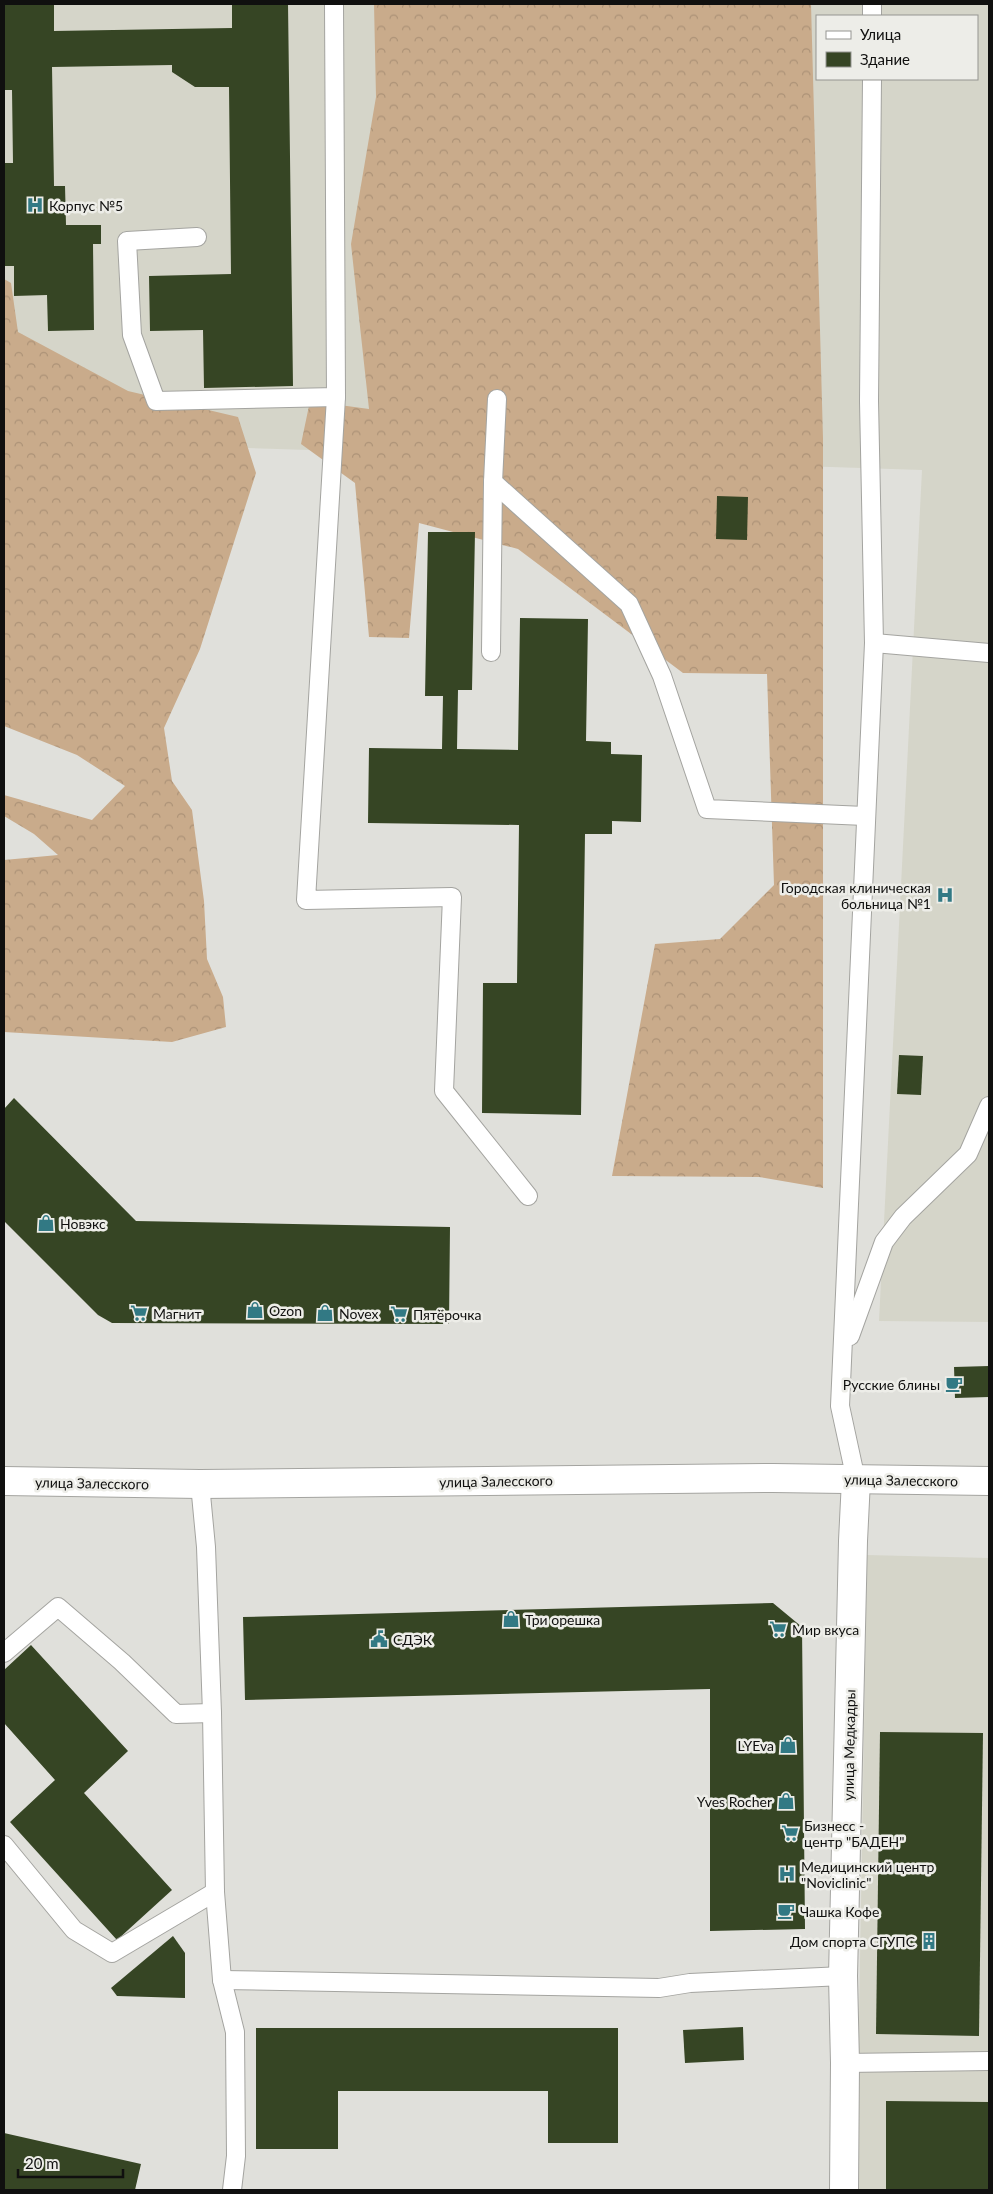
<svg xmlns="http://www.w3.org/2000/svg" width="993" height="2194" font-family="Lato,sans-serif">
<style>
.built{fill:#d5d5c9;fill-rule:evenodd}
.forest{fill:url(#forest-crowns)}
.building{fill:#364524}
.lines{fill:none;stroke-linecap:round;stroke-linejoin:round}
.service-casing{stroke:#a4a4a0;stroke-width:20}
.minor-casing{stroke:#a4a4a0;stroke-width:30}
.secondary-casing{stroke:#a4a4a0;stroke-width:30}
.service{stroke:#fff;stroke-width:18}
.minor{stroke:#fff;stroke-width:28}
.secondary{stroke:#fff;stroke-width:28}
.labels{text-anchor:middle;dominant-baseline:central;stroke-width:5;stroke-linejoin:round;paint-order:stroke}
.poi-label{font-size:14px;fill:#10100f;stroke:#edede8;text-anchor:start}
.street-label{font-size:14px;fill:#10100f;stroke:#edede8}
</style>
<defs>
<pattern id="forest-crowns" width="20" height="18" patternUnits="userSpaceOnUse" patternTransform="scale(1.25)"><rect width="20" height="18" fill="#c9ab8b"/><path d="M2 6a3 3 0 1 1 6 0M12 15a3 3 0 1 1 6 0" fill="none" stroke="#ac9277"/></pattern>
</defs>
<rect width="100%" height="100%" fill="#e0e0db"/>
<g class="built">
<path d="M4 4H989V1322L879 1321 922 470 4 440ZM817 16H977V79H817Z"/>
<polygon points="867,1555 989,1558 989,2190 856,2190"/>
</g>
<g class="forest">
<polygon points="374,4 811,4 823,438 823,1188 759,1177 612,1176 655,944 720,939 774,885 767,674 683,673 518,549 419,523 409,638 369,637 355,483 301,444 310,401 369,409 351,244 376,97"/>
<polygon points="4,279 11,283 18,332 128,391 238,417 256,473 200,649 164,728 172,781 192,810 204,901 207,959 223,997 226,1027 172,1042 4,1032 4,860 58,855 34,834 4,816 4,795 92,820 125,786 77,755 4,726"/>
</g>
<g class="building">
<polygon points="4,4 54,4 54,31 232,28 232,4 288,4 293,386 204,388 203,330 150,331 149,276 231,274 229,87 195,87 172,72 172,65 52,67 54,186 65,186 66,225 101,225 101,244 93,244 94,330 48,331 47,295 14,296 14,266 4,266 4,163 13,163 12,90 4,90"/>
<polygon points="717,496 748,497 747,540 716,539"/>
<polygon points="428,532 475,532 472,690 458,690 457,749 518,750 520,618 588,619 586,741 611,742 611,754 642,755 641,822 612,821 612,834 585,834 581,1115 482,1113 483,983 517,983 519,825 368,823 369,748 442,749 443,696 425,696"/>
<polygon points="899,1055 923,1056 921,1095 897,1094"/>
<polygon points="14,1098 136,1221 450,1227 449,1324 112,1323 98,1315 4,1221 4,1109"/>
<polygon points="989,1366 989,1397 955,1398 954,1367"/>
<polygon points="773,1603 802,1627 805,1929 710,1931 710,1689 245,1700 243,1617"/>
<polygon points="31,1645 128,1751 84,1793 172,1890 117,1940 10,1822 55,1780 4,1723 4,1670"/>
<polygon points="880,1732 983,1733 979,2036 876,2034"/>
<polygon points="173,1936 185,1953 185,1998 117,1996 111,1988"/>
<polygon points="743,2027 744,2060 685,2063 683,2030"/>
<polygon points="256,2028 618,2028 618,2143 548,2143 548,2091 338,2091 338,2149 256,2149"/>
<polygon points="886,2101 989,2102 989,2190 886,2190"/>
<polygon points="4,2133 141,2164 135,2190 4,2190"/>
</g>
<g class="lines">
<g class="service-casing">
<g id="service">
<polyline points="872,16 872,4"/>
<polyline points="197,237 127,241 132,335 156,401 336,397 334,4"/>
<polyline points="336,397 306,900 452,897 444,1091 528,1196"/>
<polyline points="493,482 629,604 662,676 707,809 865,816"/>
<polyline points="874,643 989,653"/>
<polyline points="491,652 493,482 497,399"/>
<polyline points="850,1336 884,1242 903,1217 968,1154 989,1106"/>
<polyline points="856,1480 840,1406 874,643 869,401 872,79"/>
<polyline points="200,1484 206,1547 212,1713 215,1892 222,1980 235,2032 236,2156 232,2190"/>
<polyline points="4,1653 58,1607 122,1662 176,1714 212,1713"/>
<polyline points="4,1845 74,1930 112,1953 215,1892"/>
<polyline points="222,1980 659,1988 690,1983 843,1976"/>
<polyline points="845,2063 989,2061"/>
</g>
</g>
<g class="minor-casing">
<polyline id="minor" points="844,2190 845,2063 843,1976 853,1541 856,1480"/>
</g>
<g class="secondary-casing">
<polyline id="secondary" points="4,1481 200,1484 773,1478 989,1481"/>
</g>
<use href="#service" class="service"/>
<use href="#minor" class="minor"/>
<use href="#secondary" class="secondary"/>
</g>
<defs>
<g id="hospital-bare" transform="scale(1.35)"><path d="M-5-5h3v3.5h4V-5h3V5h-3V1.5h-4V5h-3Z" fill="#327984" stroke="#edede8" stroke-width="2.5" paint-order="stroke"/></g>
<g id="shop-bare" transform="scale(1.35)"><path d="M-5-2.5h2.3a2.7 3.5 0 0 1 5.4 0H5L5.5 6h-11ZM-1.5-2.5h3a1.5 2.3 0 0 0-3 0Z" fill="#327984" stroke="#edede8" stroke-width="2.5" paint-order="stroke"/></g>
<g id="supermarket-bare" transform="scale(1.35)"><path d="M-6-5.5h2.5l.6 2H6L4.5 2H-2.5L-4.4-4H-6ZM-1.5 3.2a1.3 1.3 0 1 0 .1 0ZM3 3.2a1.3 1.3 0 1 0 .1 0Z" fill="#327984" stroke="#edede8" stroke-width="2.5" paint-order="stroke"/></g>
<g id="cafe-bare" transform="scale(1.35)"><path d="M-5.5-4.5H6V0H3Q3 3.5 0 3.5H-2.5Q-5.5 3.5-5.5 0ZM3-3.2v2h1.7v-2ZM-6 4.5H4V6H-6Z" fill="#327984" stroke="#edede8" stroke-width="2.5" paint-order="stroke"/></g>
<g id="civic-bare" transform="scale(1.35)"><path d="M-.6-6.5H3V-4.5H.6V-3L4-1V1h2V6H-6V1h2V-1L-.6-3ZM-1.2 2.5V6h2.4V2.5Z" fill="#327984" stroke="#edede8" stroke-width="2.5" paint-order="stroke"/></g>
<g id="building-bare" transform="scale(1.35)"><path d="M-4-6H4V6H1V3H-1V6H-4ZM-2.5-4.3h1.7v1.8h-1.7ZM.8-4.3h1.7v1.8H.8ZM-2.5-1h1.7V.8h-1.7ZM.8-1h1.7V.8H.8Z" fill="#327984" stroke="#edede8" stroke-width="2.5" paint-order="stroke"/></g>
</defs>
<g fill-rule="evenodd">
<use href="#hospital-bare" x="35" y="205"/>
<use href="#hospital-bare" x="945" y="895"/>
<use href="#shop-bare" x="46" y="1223"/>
<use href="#shop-bare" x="255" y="1310"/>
<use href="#supermarket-bare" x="139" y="1313"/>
<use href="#shop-bare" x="325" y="1313"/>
<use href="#supermarket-bare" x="399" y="1314"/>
<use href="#cafe-bare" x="954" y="1384"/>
<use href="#shop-bare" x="511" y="1619"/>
<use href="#supermarket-bare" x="778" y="1629"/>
<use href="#civic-bare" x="379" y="1639"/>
<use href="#shop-bare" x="788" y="1745"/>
<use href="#shop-bare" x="786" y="1801"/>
<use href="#supermarket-bare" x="790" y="1833"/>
<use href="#hospital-bare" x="787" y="1874"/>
<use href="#cafe-bare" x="786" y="1911"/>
<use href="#building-bare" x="929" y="1941"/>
</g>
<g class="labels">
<g class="poi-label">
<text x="49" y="205">Корпус №5</text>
<text x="931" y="887" text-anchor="end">Городская клиническая<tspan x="931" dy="16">больница №1</tspan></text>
<text x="60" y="1223">Новэкс</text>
<text x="269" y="1310">Ozon</text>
<text x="153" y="1313">Магнит</text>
<text x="339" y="1313">Novex</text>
<text x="413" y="1314">Пятёрочка</text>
<text x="940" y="1384" text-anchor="end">Русские блины</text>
<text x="525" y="1619">Три орешка</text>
<text x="792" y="1629">Мир вкуса</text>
<text x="393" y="1639">СДЭК</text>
<text x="774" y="1745" text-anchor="end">LYEva</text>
<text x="772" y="1801" text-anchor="end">Yves Rocher</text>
<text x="804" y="1825">Бизнесс -<tspan x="804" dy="16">центр "БАДЕН"</tspan></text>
<text x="801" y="1866">Медицинский центр<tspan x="801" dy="16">"Noviclinic"</tspan></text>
<text x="800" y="1911">Чашка Кофе</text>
<text x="915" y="1941" text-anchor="end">Дом спорта СГУПС</text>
</g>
<g class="street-label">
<text transform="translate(901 1480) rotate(1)">улица Залесского</text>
<text transform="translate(496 1481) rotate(-1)">улица Залесского</text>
<text transform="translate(92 1483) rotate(1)">улица Залесского</text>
<text transform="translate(849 1745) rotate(-89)">улица Медкадры</text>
</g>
</g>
<rect width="993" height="2194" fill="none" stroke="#10100f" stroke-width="10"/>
<rect x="816" y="15" width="162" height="65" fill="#edede8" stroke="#959591"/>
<rect x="826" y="31" width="25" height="8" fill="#ffffff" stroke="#959591"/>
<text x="860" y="40" font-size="15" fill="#10100f">Улица</text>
<rect x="826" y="52" width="25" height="15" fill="#364524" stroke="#959591"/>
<text x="860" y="65" font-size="15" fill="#10100f">Здание</text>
<path d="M18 2169v8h105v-8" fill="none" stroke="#10100f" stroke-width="2.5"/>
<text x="25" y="2169" font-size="15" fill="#10100f" stroke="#edede8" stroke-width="4" paint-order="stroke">20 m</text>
</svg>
